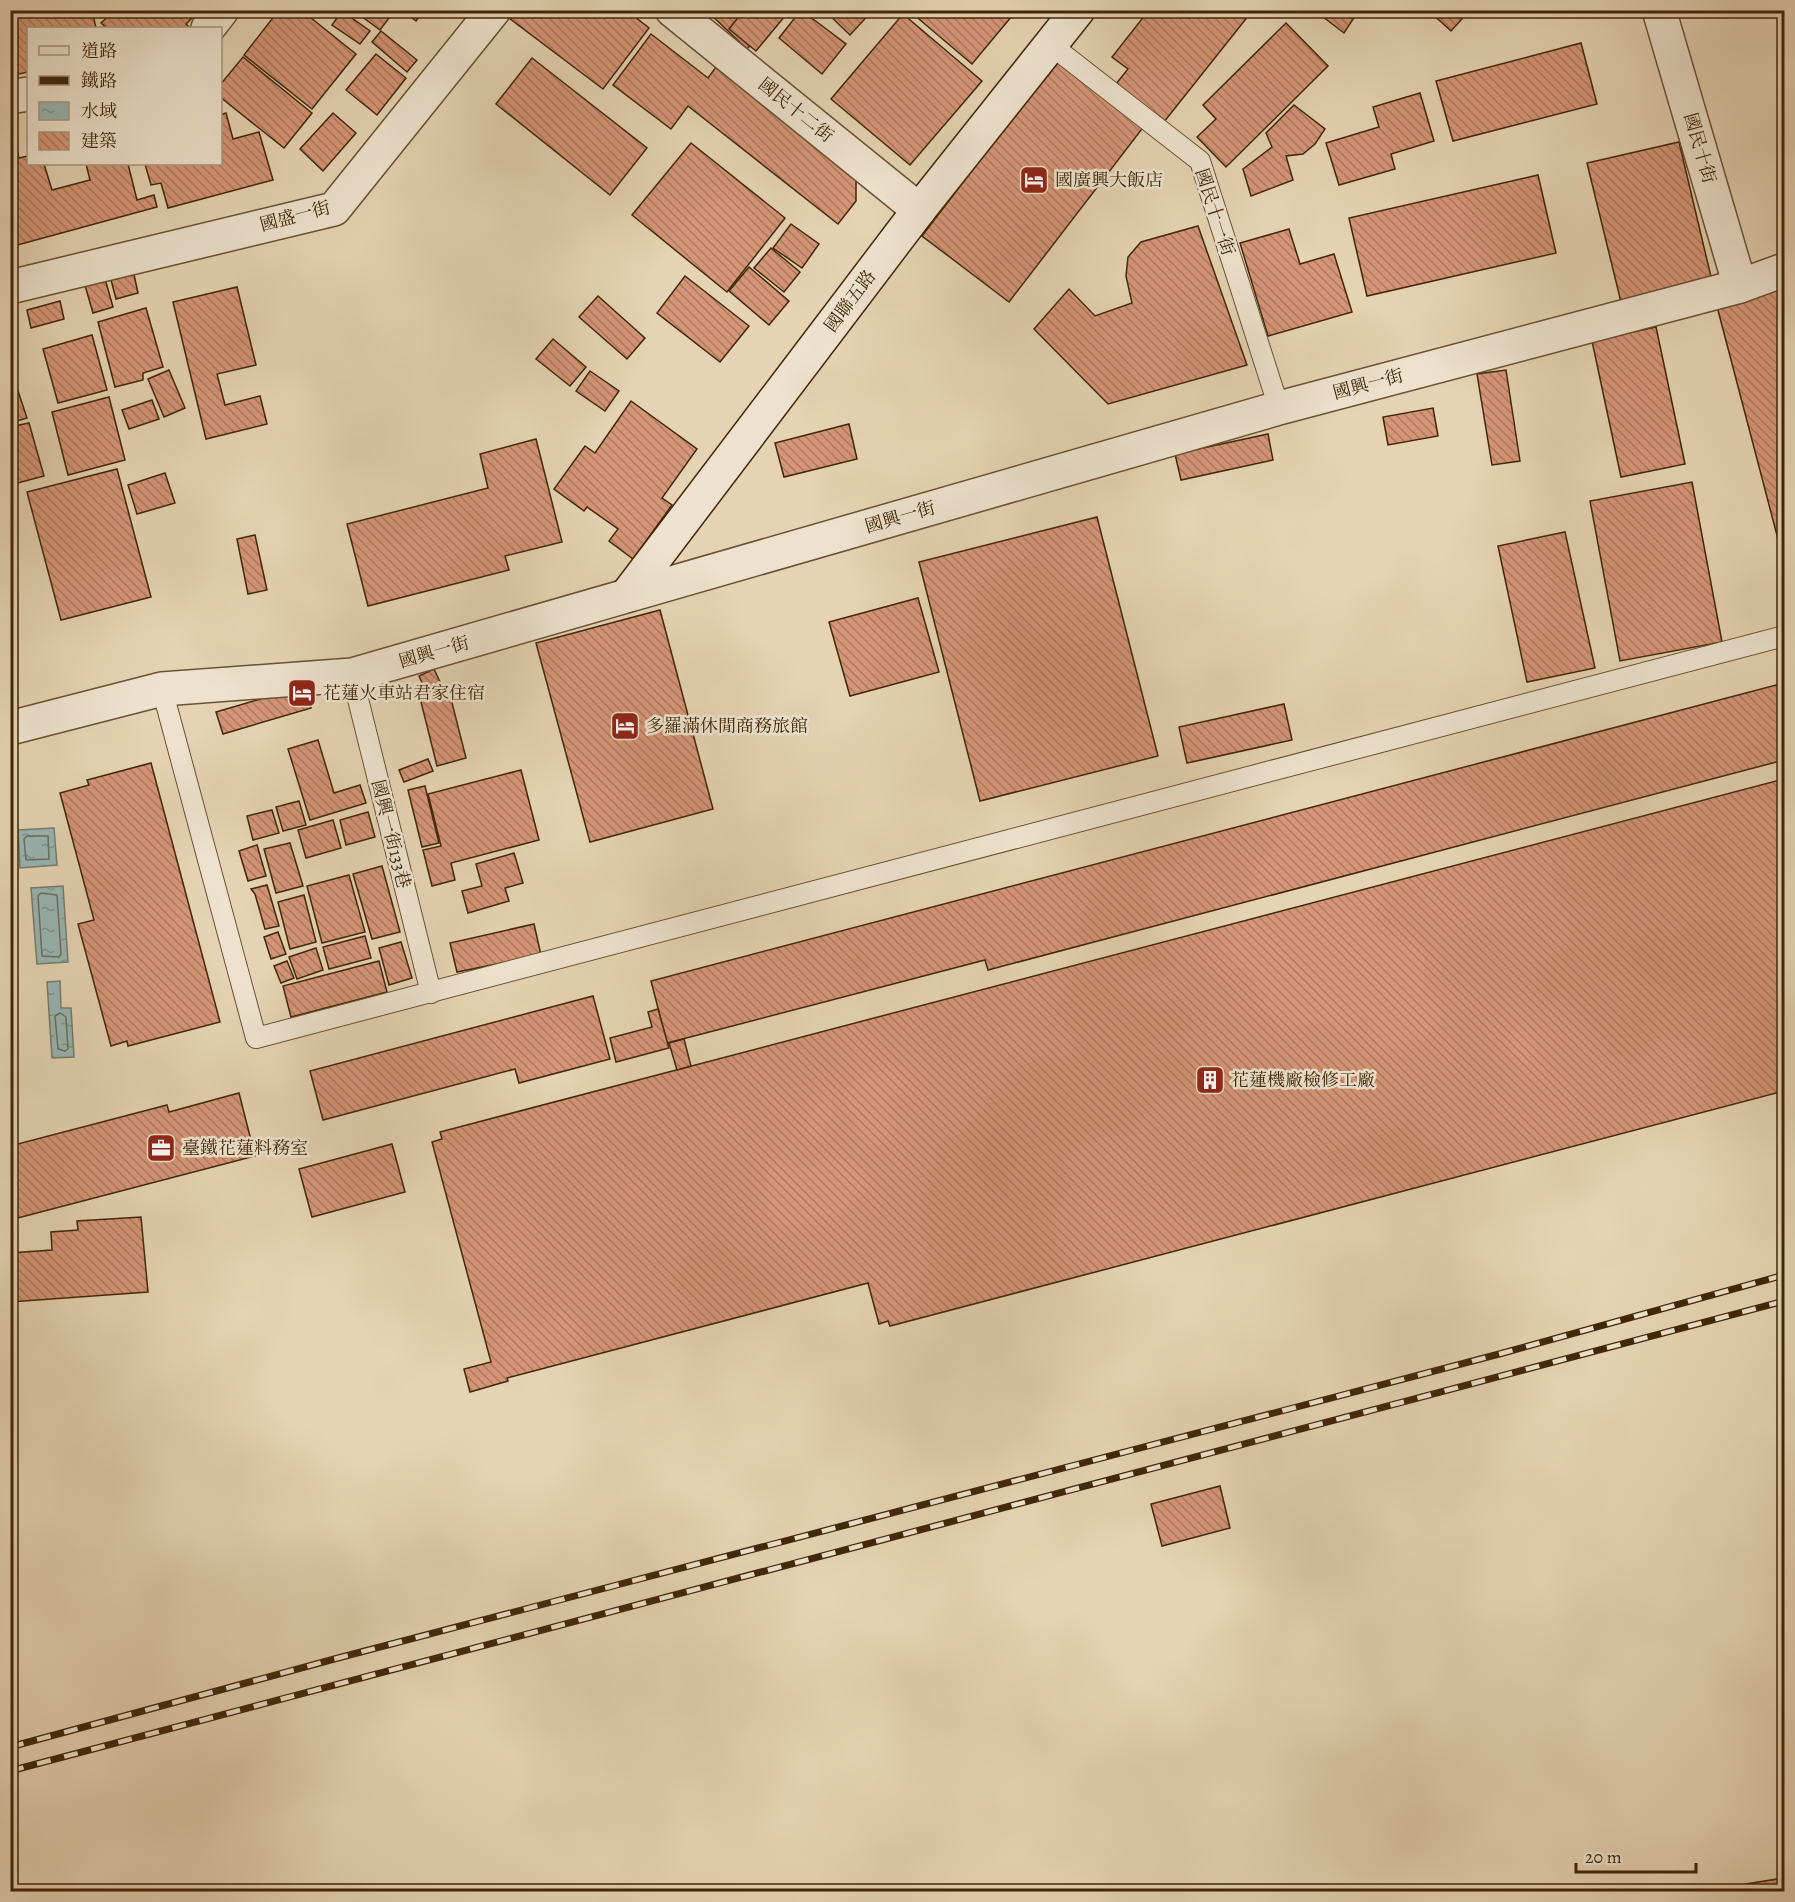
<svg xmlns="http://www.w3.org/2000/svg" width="1795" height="1902" font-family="Alegreya,'Noto Serif TC',serif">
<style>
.water{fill:url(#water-ripples);stroke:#757d6f;stroke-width:1.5}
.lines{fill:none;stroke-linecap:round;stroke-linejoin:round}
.shore{stroke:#6c6e5e;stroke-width:1.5}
.building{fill:url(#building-back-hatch);stroke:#402708;stroke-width:1.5}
.lane-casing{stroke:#695233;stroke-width:22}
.street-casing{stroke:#695233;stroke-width:36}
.secondary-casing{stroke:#402708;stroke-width:36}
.lane{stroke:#eee2ce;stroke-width:20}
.street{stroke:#eee2ce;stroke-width:33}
.secondary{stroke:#eee2ce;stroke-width:33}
.rail-casing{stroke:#402708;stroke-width:7}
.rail{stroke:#eee2ce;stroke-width:4.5;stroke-dasharray:14;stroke-linecap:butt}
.labels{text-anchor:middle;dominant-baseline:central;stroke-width:5;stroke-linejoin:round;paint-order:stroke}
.street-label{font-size:18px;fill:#402708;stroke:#eee2ce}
.poi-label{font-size:18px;fill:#402708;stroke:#eee2ce;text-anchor:start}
</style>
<defs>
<pattern id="water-ripples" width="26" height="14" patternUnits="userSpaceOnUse" patternTransform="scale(1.5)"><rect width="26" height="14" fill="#98b6b4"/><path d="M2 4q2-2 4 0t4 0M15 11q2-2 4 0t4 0" fill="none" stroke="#7d9490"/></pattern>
<pattern id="building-back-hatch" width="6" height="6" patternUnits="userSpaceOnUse" patternTransform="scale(1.5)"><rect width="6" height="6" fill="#d59577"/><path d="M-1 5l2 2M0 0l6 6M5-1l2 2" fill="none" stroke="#ae7a60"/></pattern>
</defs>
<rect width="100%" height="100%" fill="#e5d3b3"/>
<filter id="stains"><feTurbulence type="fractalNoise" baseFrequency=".00333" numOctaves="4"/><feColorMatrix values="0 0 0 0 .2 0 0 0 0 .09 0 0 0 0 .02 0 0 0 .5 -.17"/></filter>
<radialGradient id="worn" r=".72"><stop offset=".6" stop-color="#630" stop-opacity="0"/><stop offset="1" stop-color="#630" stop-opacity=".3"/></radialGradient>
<g class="water">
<polygon points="54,828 57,865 20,868 18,830"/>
<polygon points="63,886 68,962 37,964 31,888"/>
<polygon points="60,981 61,1008 71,1008 74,1057 52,1058 47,982"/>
</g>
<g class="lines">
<g class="shore">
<polygon points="27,836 48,836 49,859 26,860 24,839"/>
<polygon points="41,893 57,895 61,954 59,957 42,956 38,896"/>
<polygon points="60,1013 66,1017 68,1049 65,1051 58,1049 55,1016"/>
</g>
</g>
<g class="building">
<polygon points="10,10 92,10 96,28 28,28 28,72 10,76"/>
<polygon points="115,10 200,10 186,24 190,28 107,28 101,23"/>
<polygon points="279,10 301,10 356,54 312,109 244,55"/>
<polygon points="353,10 388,10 392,14 380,30"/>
<polygon points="402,10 424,10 416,21"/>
<polygon points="515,10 626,10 649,28 603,89 509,18"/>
<polygon points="706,10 782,10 747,49"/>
<polygon points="744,10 790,10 756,51 729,29"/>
<polygon points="801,10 846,44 822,74 779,38"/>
<polygon points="824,10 873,10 850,35"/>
<polygon points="916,10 1017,10 972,64 913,14"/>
<polygon points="1149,10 1253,10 1160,127 1112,89 1128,69 1112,57"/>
<polygon points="1314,10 1359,10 1344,33"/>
<polygon points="1428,10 1470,10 1451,31"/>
<polygon points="342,11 370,31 360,44 332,25"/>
<polygon points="903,14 982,81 910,165 831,99"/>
<polygon points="1286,23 1328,66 1226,167 1197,137 1216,119 1203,105"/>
<polygon points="381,31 417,60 407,72 372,42"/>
<polygon points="651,34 708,78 716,67 856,177 856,201 838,224 688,106 671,129 613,85"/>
<polygon points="1581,43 1597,104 1453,141 1436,81"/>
<polygon points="376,54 406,78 377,115 346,90"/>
<polygon points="243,57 312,113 284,148 220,97 220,85"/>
<polygon points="532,58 647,148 610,195 496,104"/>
<polygon points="1058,58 1145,125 1009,302 922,236"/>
<polygon points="1420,93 1434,141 1391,154 1395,169 1339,185 1326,143 1379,127 1373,107"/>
<polygon points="1294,105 1325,129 1315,144 1303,154 1286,156 1293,180 1251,196 1243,169 1272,147 1266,133"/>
<polygon points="226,113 233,139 259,132 273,180 168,208 161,183 151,185 145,164 220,164 220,115"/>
<polygon points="333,113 356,133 323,171 300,149"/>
<polygon points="10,126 19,158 28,156 28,164 44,164 52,190 90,180 86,164 128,164 137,200 154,195 157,207 10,247"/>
<polygon points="1679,142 1712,281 1621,302 1587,163"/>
<polygon points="691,143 785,218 727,292 632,215"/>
<polygon points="1538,175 1556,253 1367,296 1349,218"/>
<polygon points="791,224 819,244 802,268 773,248"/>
<polygon points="1198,226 1247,365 1108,404 1034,329 1069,289 1095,316 1132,303 1126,276 1128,257 1141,242"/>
<polygon points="1289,229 1300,264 1334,254 1352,312 1268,336 1240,243"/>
<polygon points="771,248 800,272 784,292 754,268"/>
<polygon points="749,267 789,301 769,325 729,291"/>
<polygon points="133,270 138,293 116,299 110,276"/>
<polygon points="104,275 113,307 93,313 84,282"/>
<polygon points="685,276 749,326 720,362 657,313"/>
<polygon points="1784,277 1784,562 1714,295"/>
<polygon points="237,287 256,365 217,374 225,405 260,396 267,424 206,439 173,302"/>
<polygon points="598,296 645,338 627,359 579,317"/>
<polygon points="60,301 64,319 31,328 27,310"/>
<polygon points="146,308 163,367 143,373 143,380 115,387 98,322"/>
<polygon points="1656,327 1685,464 1621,477 1592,341"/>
<polygon points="92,335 107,390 58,403 43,349"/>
<polygon points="553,339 586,367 570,386 536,359"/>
<polygon points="10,367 27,418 10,423"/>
<polygon points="169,370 185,408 164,417 148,379"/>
<polygon points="1506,370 1520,461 1492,465 1477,374"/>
<polygon points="590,371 619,391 605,411 576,391"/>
<polygon points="109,397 125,460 68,475 52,412"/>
<polygon points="152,400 159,419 129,429 122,410"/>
<polygon points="631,401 697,449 662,498 672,505 633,559 609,541 618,529 587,507 584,511 554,489 585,446 595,453"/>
<polygon points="1433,408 1438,436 1388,445 1383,417"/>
<polygon points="29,423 44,476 10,485 10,427"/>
<polygon points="849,424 857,459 784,477 775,443"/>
<polygon points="1268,434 1273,460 1181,480 1175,454"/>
<polygon points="536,439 562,542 505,556 509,570 368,606 347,524 488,488 480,454"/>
<polygon points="117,469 151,597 61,620 27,492"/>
<polygon points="165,473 175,503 137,514 128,485"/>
<polygon points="1692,482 1722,642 1620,661 1590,501"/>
<polygon points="1097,517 1158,756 980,801 919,562"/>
<polygon points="1565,532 1595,668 1527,682 1498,546"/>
<polygon points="255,535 267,590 248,594 237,539"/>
<polygon points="918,598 939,672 850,696 829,622"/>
<polygon points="660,610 713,809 590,842 536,643"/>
<polygon points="434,669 440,682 425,689 419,676"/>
<polygon points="1784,683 1784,760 988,970 985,960 667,1043 651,981"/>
<polygon points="305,686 311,708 223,734 216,712"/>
<polygon points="448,687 466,758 437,766 419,694"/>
<polygon points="1284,704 1292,740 1187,763 1179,727"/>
<polygon points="318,740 334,793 360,785 366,803 310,820 288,749"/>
<polygon points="428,759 433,771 404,782 399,770"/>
<polygon points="151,763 220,1022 128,1046 127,1041 111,1046 78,924 94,920 60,793 89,785 87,780"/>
<polygon points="521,770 539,840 451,863 455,880 432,886 423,850 441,846 428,794"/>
<polygon points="1784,779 1784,1091 890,1326 888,1321 879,1324 868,1283 507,1378 508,1381 470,1392 464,1369 491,1362 432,1142 442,1139 440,1132"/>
<polygon points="425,786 439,843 422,847 408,790"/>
<polygon points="299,801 306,825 283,831 276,807"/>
<polygon points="272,810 279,833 253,840 247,816"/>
<polygon points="368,812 375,837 346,845 340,820"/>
<polygon points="333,820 341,848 306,858 298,830"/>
<polygon points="290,843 303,886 276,893 264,849"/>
<polygon points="257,845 266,876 248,881 239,851"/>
<polygon points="514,853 523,883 505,888 509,901 468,913 462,891 482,886 476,864"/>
<polygon points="382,866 400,932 372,939 353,874"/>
<polygon points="349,875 365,932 322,943 307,886"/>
<polygon points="267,885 279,926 265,929 255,894 251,889"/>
<polygon points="304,895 316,942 290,949 278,902"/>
<polygon points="534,924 541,955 457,972 450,943"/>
<polygon points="278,932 286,954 271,959 264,937"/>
<polygon points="365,936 371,958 329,969 323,947"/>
<polygon points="401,942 412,978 389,985 379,948"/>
<polygon points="316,948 323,970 297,979 289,957"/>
<polygon points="287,961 294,978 281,983 274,966"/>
<polygon points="379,961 387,992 291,1017 283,986"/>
<polygon points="593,996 610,1059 519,1083 515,1069 323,1120 310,1071"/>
<polygon points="658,1009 669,1048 616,1062 610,1038 652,1027 648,1012"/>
<polygon points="684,1039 691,1066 677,1070 669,1043"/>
<polygon points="239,1093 255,1156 10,1220 10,1146 167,1105 169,1112"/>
<polygon points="392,1144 405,1192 312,1217 299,1169"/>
<polygon points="141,1217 148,1292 10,1302 10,1253 52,1250 51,1232 78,1230 77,1221"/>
<polygon points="1220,1486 1230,1528 1162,1546 1151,1504"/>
<polygon points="1784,1878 1784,1892 1747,1892 1746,1884"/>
</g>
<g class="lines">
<g class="lane-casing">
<g id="lane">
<polyline points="1051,45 1200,161 1279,408"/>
<polyline points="352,675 431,993"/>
<polyline points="162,689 256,1038 1784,636"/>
</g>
</g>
<g class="street-casing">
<g id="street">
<polyline points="672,10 919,210"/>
<polyline points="1659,10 1740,286"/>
<polyline points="208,28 222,10"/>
<polyline points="10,97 28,94"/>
<polyline points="10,287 334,209 494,10"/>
<polyline points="10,728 162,689 352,675 1279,408 1740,286 1784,270"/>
</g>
</g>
<g class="secondary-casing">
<polyline id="secondary" points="627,595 919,210 1078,10"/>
</g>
<use href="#lane" class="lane"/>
<use href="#street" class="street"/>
<use href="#secondary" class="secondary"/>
<g class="rail-casing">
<g id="rail">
<polyline points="10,1747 338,1658 1503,1353 1784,1275"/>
<polyline points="10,1771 1784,1301"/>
</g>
</g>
<use href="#rail" class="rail"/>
</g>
<defs>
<g id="hotel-square" transform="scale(1.5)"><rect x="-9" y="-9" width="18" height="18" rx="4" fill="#8f2418" stroke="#eee2ce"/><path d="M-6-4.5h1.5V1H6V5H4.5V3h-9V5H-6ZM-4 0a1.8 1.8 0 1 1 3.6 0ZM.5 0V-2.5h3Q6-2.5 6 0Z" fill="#fff"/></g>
<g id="building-square" transform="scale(1.5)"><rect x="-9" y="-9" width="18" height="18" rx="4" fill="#8f2418" stroke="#eee2ce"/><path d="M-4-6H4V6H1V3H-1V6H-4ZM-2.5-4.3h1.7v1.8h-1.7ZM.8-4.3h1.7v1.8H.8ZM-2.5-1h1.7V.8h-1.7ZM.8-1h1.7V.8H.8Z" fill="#fff"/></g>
<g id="office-square" transform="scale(1.5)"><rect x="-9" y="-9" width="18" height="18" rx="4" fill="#8f2418" stroke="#eee2ce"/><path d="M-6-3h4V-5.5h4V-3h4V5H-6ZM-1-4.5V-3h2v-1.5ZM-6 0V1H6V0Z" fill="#fff"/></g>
</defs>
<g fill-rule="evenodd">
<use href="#hotel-square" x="1034" y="180"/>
<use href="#hotel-square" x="302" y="693"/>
<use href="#hotel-square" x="625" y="726"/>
<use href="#building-square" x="1210" y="1080"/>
<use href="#office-square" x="161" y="1148"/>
</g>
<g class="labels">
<g class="street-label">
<text transform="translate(796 110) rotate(39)">國民十二街</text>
<text transform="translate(1700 148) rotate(74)">國民十街</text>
<text transform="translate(1215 212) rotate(72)">國民十一街</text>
<text transform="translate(295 216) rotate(-15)">國盛一街</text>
<text transform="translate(850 301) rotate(-53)">國聯五路</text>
<text transform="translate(1368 384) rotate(-15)">國興一街</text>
<text transform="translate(900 517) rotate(-16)">國興一街</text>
<text transform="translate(434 652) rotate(-16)">國興一街</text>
<text transform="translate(391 834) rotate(76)">國興一街133巷</text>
</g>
<g class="poi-label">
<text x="1055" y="180">國廣興大飯店</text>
<text x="323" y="693">花蓮火車站君家住宿</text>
<text x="646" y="726">多羅滿休閒商務旅館</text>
<text x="1231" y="1080">花蓮機廠檢修工廠</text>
<text x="182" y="1148">臺鐵花蓮料務室</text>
</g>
</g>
<rect width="1795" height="1902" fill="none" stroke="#e5d3b3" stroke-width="36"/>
<rect x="12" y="12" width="1771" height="1878" fill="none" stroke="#402708" stroke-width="3"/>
<rect x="18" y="18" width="1759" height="1866" fill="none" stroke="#402708" stroke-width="1.5"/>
<rect x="27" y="27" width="195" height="138" fill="#eee2ce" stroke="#a8977f" stroke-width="1.5"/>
<rect x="39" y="46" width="30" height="9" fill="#eee2ce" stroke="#a8977f" stroke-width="1.5"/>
<text x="81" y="57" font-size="18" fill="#402708">道路</text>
<rect x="39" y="76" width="30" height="9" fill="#402708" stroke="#a8977f" stroke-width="1.5"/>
<text x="81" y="87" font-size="18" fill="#402708">鐵路</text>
<rect x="39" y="102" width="30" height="18" fill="url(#water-ripples)" stroke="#a8977f" stroke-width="1.5"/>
<text x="81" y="117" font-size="18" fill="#402708">水域</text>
<rect x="39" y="132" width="30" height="18" fill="url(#building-back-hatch)" stroke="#a8977f" stroke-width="1.5"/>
<text x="81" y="147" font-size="18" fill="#402708">建築</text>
<path d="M1576 1863v9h120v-9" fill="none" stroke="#402708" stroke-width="3"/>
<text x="1585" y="1863" font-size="18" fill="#402708" stroke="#eee2ce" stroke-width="4.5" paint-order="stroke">20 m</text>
<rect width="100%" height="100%" filter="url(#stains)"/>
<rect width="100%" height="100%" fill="url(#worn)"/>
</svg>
